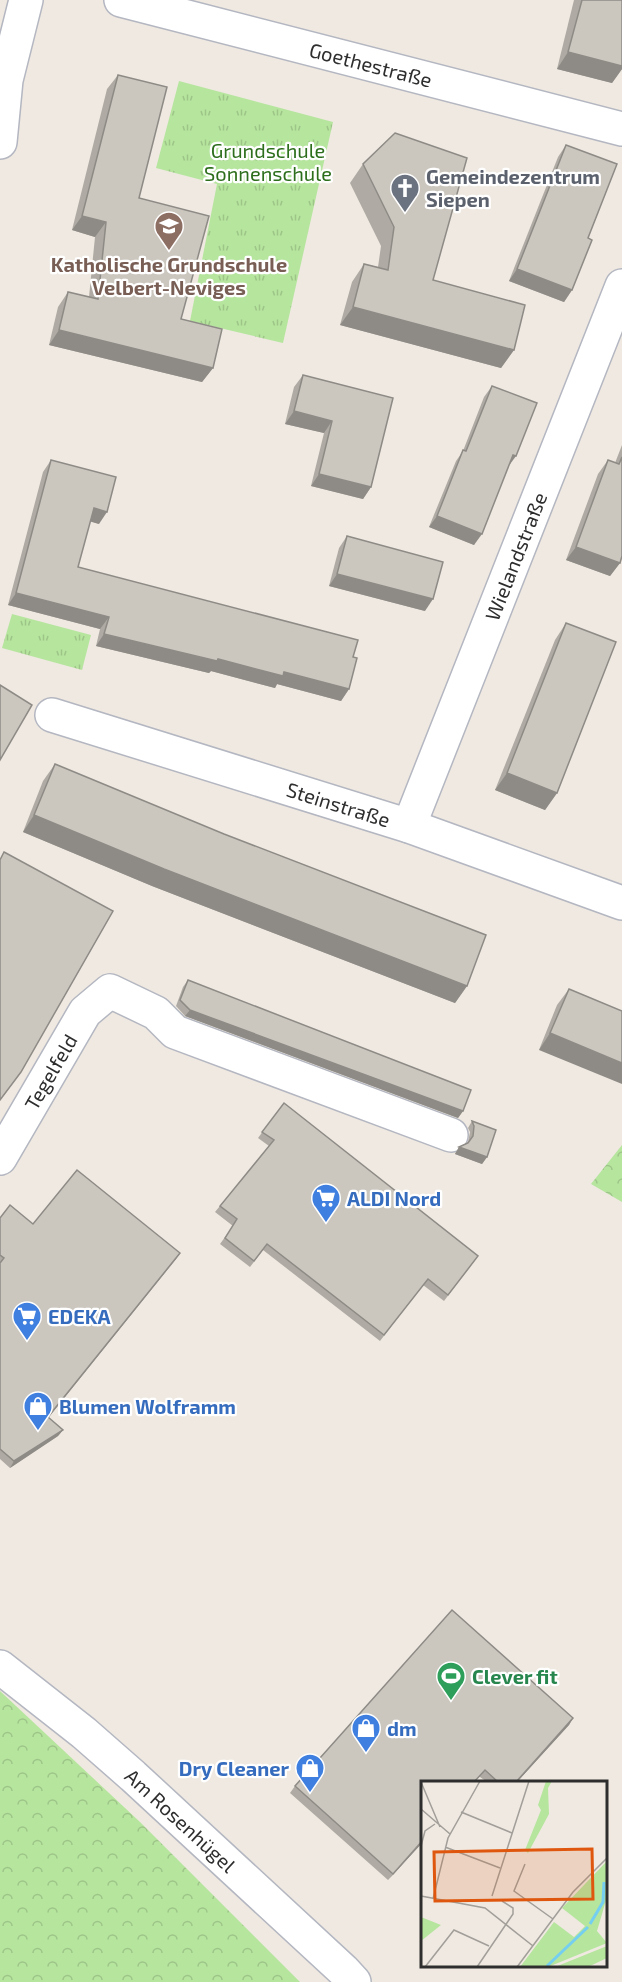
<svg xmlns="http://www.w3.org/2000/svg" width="622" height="1982" font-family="'Exo 2',sans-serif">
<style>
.forest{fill:url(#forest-crowns)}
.park{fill:url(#park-tufts)}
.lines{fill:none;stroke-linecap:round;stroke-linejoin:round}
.minor-casing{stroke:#b4b7c1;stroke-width:36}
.minor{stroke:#fff;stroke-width:33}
.wall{fill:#afaba4}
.shaded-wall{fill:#8e8b86}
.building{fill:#cbc7bf;stroke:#8e8b86;stroke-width:1.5}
.labels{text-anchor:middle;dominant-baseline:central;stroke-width:4.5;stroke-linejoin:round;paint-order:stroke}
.street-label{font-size:20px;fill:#2e2e2e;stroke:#fff}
.park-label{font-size:20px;fill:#2c6e1b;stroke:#fff}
.worship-label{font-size:20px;font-weight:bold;fill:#5b616d;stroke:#fff;text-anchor:start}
.education-label{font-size:20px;font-weight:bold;fill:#785e54;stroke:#fff}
.shop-label{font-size:20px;font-weight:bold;fill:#366cbe;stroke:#fff;text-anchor:start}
.leisure-label{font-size:20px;font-weight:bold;fill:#27864d;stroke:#fff;text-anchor:start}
.inset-river{fill:none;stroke:#75cff0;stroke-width:3}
.inset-road{fill:none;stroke:#a29e99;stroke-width:1.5}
.view{fill:#df570e;fill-opacity:0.15;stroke:#df570e;stroke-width:3}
.inset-edge{fill:none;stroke:#2e2e2e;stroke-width:3}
</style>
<defs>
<pattern id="forest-crowns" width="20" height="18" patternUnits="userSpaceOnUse" patternTransform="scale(1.5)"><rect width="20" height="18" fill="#b6e59e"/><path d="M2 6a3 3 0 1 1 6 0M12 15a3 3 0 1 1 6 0" fill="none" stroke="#9dc588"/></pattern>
<pattern id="park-tufts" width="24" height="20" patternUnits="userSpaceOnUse" patternTransform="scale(1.5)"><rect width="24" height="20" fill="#b6e59e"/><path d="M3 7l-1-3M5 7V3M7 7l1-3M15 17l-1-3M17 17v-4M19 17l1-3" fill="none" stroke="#9dc588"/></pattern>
</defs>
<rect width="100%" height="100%" fill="#efe9e1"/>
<g class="forest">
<polygon points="622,1145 622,1202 591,1184"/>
<polygon points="0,1691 140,1822 300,1982 0,1982"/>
</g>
<g class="park">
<polygon points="179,81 333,122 283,343 190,321 217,184 156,168"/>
<polygon points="12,614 91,635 82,670 2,648"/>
</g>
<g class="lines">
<g class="minor-casing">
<g id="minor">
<path id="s1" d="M121 0 622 129"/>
<polyline points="0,142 6,80 26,0"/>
<path id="s2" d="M52 715 409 826 622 903"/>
<path id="s3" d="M409 826 622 286"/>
<path id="s4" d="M0 1158 85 1012 110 991 156 1013 175 1032 451 1135"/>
<path id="s5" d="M0 1667 84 1733 133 1776 343 1970 354 1982"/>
</g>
</g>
<use href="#minor" class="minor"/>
</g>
<g class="wall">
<polygon points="574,0 622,0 622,69 612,83 557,69"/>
<polygon points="118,75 139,198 181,319 213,368 202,382 49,345 58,307 68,292 89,297 95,237 72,230 107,89"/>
<polygon points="566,145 588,238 572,290 564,302 509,281 558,157"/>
<polygon points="363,164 433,280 514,350 501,368 340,325 352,282 364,264 378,267 381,246 350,183"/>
<polygon points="303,375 393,398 371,487 363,499 311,486 324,433 285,424 294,387"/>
<polygon points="492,386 508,467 474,545 429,527 456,461 463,451 484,397"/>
<polygon points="622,445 622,556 620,563 610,576 566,560 598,474 608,460 615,463"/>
<polygon points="51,460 99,524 90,521 78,567 353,657 349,689 341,701 277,684 275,688 211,671 209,673 96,646 100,629 8,605 43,472"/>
<polygon points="347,536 425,611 329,586 339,548"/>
<polygon points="566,623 557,793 545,810 495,790 555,640"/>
<polygon points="55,764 467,986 455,1003 152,886 23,832 43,781"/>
<polygon points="188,980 463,1111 458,1118 185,1016 176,1006 183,987"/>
<polygon points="569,989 622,1011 539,1050 557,1005"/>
<polygon points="284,1103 478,1256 444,1301 423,1285 380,1341 263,1250 250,1267 220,1244 233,1226 215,1212 269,1146 258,1138"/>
<polygon points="472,1121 487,1157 482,1164 455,1154 459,1147 468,1142 470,1132 468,1128"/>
<polygon points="0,1218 180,1253 48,1417 63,1430 58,1436 10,1468 0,1459"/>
<polygon points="573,1718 569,1725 517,1782 487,1782 480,1777 423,1782 423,1842 388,1880 290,1793 295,1786"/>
</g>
<g class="shaded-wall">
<polygon points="568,52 622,66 622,69 612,83 557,69"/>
<polygon points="82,216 106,222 95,237 72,230"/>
<polygon points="517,269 572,290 564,302 509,281"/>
<polygon points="353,307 514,350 501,368 340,325"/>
<polygon points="59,330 213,368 202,382 49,345"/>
<polygon points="294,411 332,421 324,433 285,424"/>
<polygon points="513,455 516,456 508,467"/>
<polygon points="319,474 371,487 363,499 311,486"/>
<polygon points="94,508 107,512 99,524 85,520"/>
<polygon points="437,516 482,534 474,545 429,527"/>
<polygon points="576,547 620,563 610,576 566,560"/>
<polygon points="337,574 433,599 425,611 329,586"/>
<polygon points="16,593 109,617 100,629 8,605"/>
<polygon points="104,634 218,659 284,672 349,689 341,701 277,684 275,688 211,671 209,673 96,646"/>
<polygon points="507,773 557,793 545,810 495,790"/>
<polygon points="34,815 467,986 455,1003 152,886 23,832"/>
<polygon points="190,1010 463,1111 458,1118 185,1016"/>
<polygon points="550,1033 622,1063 622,1084 539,1050"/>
<polygon points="459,1147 487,1157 482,1164 455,1154"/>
<polygon points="180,1253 176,1259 44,1423 48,1417"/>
<polygon points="63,1430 58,1436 10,1468 14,1461"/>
<polygon points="573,1718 569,1725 517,1782 516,1782"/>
<polygon points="423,1840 423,1842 388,1880 393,1874"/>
</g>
<g class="building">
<polygon points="582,0 622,0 622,66 568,52"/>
<polygon points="118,75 167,87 139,198 209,216 181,319 222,329 213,368 59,330 68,292 98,299 106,222 82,216"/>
<polygon points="395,133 467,158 433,280 525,305 514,350 353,307 364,264 388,270 394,227 363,164"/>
<polygon points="566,145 617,164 588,238 592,240 572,290 517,269"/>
<polygon points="303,375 393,398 371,487 319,474 332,421 294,411"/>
<polygon points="492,386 537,403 516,456 513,455 482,534 437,516 463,450 466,451"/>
<polygon points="622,457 622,556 620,563 576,547 608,460 619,464"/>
<polygon points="51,460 116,477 107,512 94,508 78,567 358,640 353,657 357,658 349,689 284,672 283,676 218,659 217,661 104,634 109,617 16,593"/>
<polygon points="347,536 443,562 433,599 337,574"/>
<polygon points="566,623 616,642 557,793 507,773"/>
<polygon points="0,685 32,705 0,760"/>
<polygon points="55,764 224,834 486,935 467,986 164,869 34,815"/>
<polygon points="4,852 113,911 21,1072 0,1100 0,860"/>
<polygon points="188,980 471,1090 463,1111 190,1010 180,1000"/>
<polygon points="569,989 622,1011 622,1063 550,1033"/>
<polygon points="284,1103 478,1256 448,1295 428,1279 384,1335 267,1244 254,1261 225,1238 237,1219 220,1206 274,1140 262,1132"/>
<polygon points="472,1121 496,1130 487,1157 459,1147 468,1143 473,1136 474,1126"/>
<polygon points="77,1170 180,1253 48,1417 63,1430 14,1461 0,1449 0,1263 4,1258 0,1255 0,1218 10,1205 33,1224"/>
<polygon points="452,1610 573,1718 516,1782 498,1782 485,1770 474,1782 423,1782 423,1840 393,1874 295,1786"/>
</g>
<defs>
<g id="church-pin" transform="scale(1.5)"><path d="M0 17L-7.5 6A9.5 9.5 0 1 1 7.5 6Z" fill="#6b7280" stroke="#fff"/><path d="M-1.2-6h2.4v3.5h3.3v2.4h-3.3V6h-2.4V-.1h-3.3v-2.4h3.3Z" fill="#fff"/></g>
<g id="school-pin" transform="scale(1.5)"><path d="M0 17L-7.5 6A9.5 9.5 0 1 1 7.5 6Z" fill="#8d6e63" stroke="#fff"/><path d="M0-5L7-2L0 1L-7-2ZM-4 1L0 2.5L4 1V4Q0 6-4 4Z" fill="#fff"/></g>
<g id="supermarket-pin" transform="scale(1.5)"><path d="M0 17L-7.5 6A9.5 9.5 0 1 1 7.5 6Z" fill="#3f7fe0" stroke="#fff"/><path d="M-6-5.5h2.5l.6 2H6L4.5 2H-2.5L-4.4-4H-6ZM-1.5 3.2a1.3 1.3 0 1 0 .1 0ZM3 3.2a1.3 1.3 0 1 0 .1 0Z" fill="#fff"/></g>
<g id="shop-pin" transform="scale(1.5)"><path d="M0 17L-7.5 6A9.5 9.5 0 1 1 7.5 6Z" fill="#3f7fe0" stroke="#fff"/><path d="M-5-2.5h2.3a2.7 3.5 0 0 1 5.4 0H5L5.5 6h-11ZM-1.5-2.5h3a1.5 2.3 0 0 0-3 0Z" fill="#fff"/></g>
<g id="stadium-pin" transform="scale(1.5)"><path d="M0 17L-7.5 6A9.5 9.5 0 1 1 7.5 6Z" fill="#2e9e5b" stroke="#fff"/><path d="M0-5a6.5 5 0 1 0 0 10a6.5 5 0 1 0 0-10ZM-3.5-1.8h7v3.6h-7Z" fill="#fff"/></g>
</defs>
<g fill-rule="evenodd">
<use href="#church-pin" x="405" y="188"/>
<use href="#school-pin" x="169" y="226"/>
<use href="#supermarket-pin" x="326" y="1198"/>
<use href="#supermarket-pin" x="27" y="1316"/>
<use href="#shop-pin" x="38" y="1406"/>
<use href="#stadium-pin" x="451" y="1676"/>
<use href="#shop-pin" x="366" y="1728"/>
<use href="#shop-pin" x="310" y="1768"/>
</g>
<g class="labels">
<g class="street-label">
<text stroke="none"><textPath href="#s1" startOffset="258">Goethestraße</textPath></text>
<text stroke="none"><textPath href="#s3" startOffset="290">Wielandstraße</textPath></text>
<text stroke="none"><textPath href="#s2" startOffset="300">Steinstraße</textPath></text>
<text stroke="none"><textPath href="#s4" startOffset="100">Tegelfeld</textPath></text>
<text stroke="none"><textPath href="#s5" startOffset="237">Am Rosenhügel</textPath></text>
</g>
<g class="park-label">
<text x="268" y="150">Grundschule<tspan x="268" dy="23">Sonnenschule</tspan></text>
</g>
<g class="worship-label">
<text x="426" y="176">Gemeindezentrum<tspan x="426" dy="23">Siepen</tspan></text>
</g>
<g class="education-label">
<text x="169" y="264">Katholische Grundschule<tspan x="169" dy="23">Velbert-Neviges</tspan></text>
</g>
<g class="shop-label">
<text x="347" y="1198">ALDI Nord</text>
<text x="48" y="1316">EDEKA</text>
<text x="59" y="1406">Blumen Wolframm</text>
<text x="387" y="1728">dm</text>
<text x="289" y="1768" text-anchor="end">Dry Cleaner</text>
</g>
<g class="leisure-label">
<text x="472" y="1676">Clever fit</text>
</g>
</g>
<g transform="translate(421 1781)">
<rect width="186" height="186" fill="#efe9e1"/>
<path d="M125 0H131L127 7 128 33 107 72 104 69 120 29 117 24ZM186 80V116L176 150 186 162 127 186H99L133 141 153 156 164 145 141 127ZM0 136 20 144 0 160ZM186 165V177L169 185 134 186Z" fill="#b6e59e"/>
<path class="inset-river" d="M169 143 182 121 183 101M126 185 167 146"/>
<path class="inset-road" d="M0 1 19 46M0 28 29 53M40 31 91 52M0 65 4 50 14 43M24 66 79 87M104 83 93 110 132 138M0 115 64 127 112 165M71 115 108 0M12 118 27 57 59 0M4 186 33 149 68 165M56 186 92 133V127L81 120M96 186 152 111 186 77"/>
<path class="view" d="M171 68 172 118 14 120 13 71Z"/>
<rect width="186" height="186" class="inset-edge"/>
</g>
</svg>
